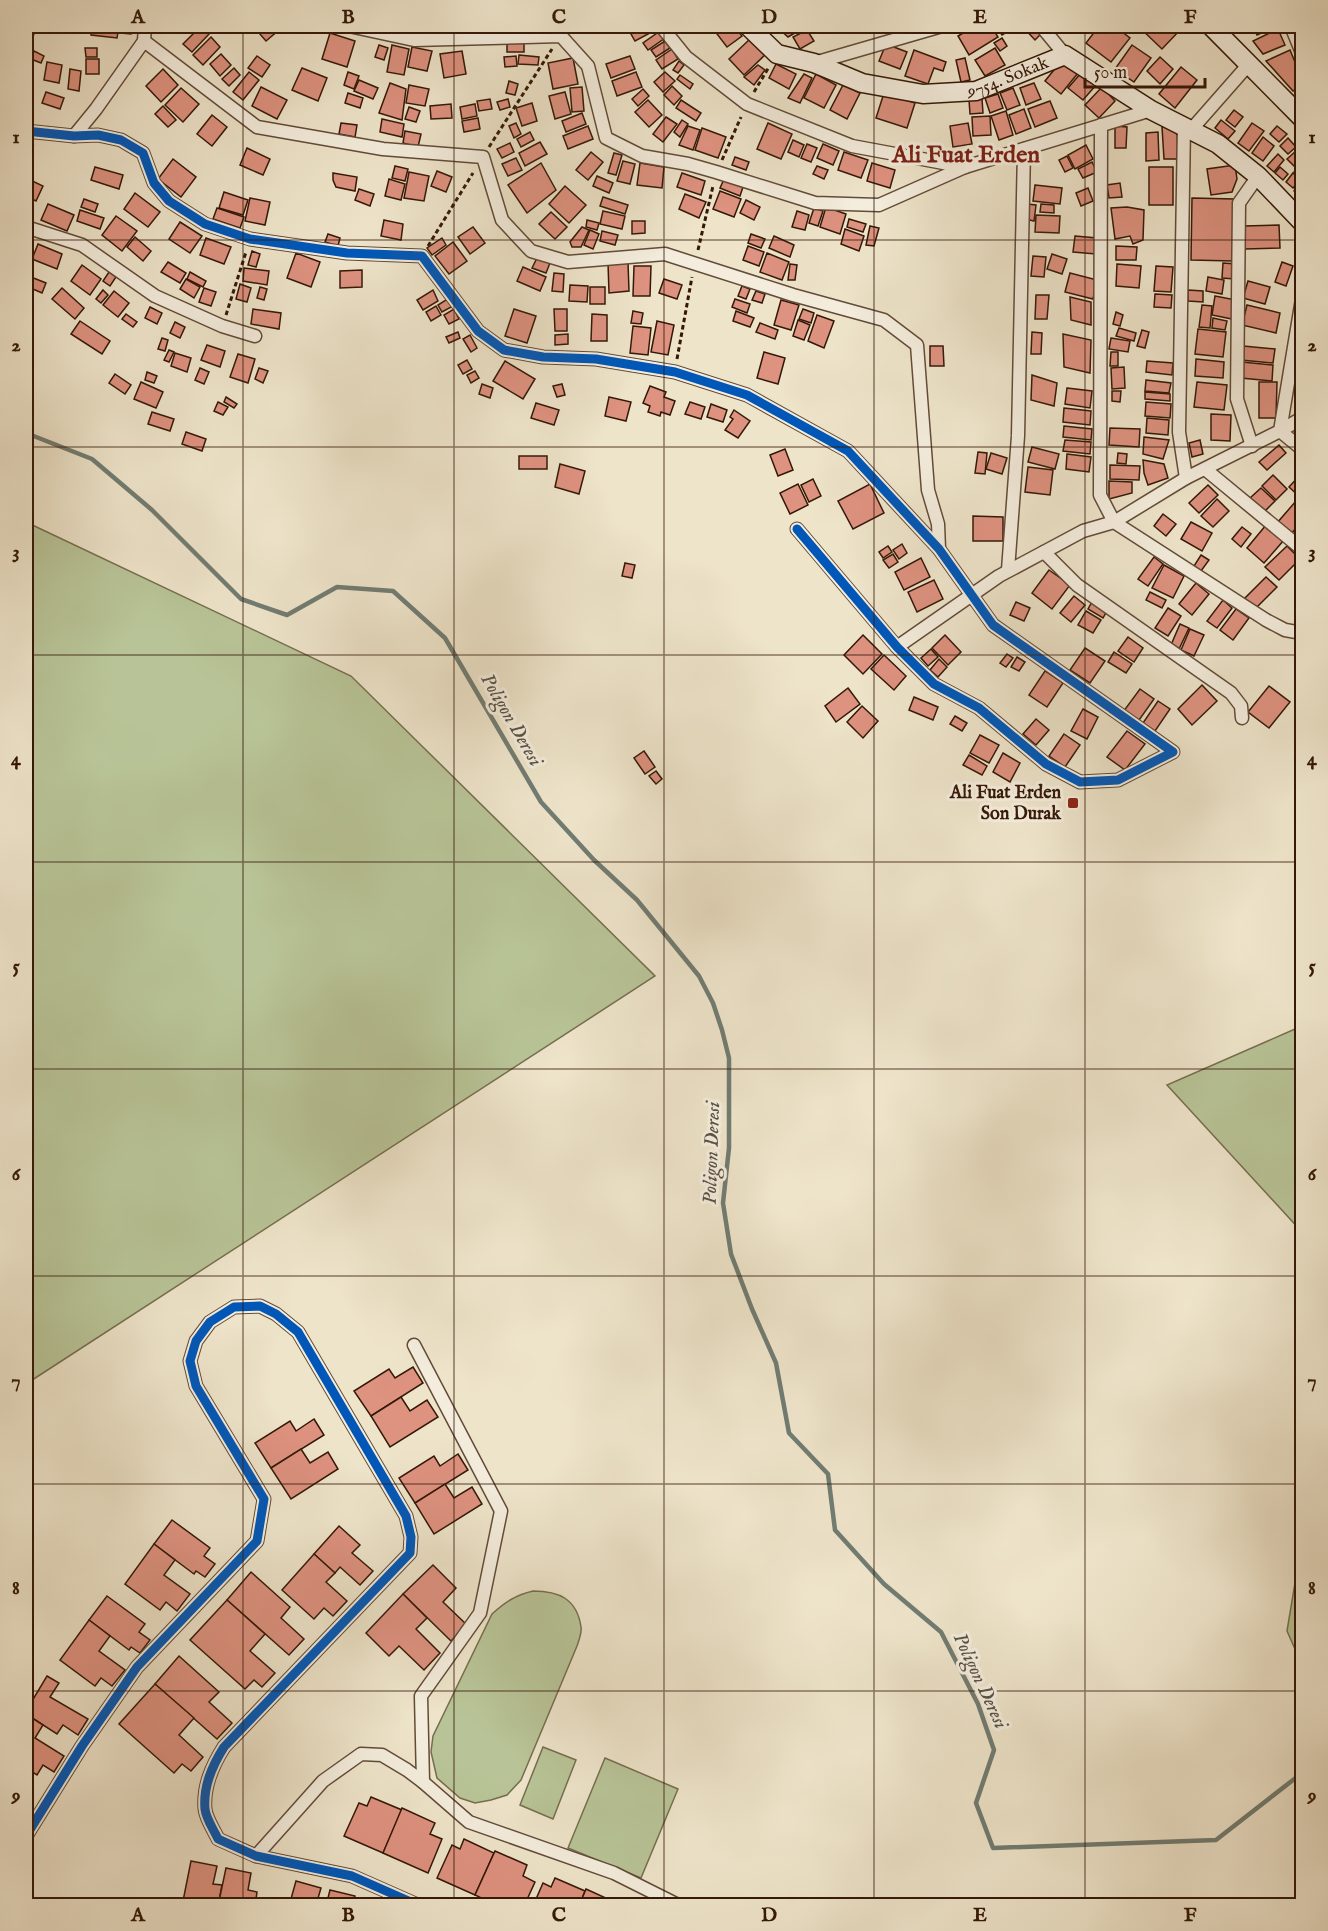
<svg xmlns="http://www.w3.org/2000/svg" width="1328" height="1931" font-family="'IM FELL English',serif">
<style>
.green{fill:#b8c497;stroke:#766e4f;stroke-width:1.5}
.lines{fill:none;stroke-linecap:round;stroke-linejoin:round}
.stream{stroke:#717c72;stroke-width:4.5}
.building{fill:#de9280;stroke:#341807;stroke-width:1.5}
.street-casing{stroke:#624b38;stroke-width:15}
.secondary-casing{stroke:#341807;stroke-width:21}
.path{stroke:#341807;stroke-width:3;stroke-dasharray:4.5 3;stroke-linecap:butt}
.street{stroke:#f4eddd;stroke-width:12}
.secondary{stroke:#f4eddd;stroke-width:18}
.cycleway-casing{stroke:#f4eddd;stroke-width:13}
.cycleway{stroke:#0057b8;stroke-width:9}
.grid{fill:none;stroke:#341807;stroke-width:1.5;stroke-opacity:0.55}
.poi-dot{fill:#8f2418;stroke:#f4eddd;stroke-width:2}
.labels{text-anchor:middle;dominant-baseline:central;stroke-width:6;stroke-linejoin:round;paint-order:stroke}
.street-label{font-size:18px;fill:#341807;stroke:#f4eddd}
.poi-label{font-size:18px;font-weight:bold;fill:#341807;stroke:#f4eddd;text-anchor:end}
.water-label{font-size:20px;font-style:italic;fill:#585246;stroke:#f4eddd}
.district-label{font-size:24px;font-weight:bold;fill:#7a1f14;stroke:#f4eddd}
.neatline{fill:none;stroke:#341807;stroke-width:2}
.grid-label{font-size:20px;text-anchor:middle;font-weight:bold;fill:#341807}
</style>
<rect width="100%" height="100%" fill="#eee4ca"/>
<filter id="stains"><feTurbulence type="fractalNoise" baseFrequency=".00333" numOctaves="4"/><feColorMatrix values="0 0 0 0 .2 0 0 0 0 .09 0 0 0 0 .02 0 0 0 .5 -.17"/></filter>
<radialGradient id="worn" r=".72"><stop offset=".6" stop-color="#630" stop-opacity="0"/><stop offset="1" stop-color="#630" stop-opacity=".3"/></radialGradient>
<g class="green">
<polygon points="26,522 351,676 655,976 26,1384"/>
<polygon points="1302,1026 1302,1232 1167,1085"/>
<polygon points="1302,1541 1302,1665 1287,1631"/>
<path d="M533 1591C559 1591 577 1599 581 1627 582 1633 579 1640 577 1646L521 1780 507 1795 491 1800 475 1803 460 1798 437 1778 431 1752 433 1736 492 1614C505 1602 516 1595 533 1591Z"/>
<polygon points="543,1747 576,1760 553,1819 520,1805"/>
<polygon points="605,1758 678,1789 641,1878 568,1848"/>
</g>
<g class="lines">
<polyline class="stream" points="26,433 92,459 152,510 241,599 287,615 337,587 393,591 445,638 541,802 594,860 637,900 699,976 713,1003 722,1030 729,1058 729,1148 723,1203 731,1254 752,1309 776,1363 789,1433 828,1474 835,1530 884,1584 941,1632 978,1704 994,1750 976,1803 993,1848 1216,1840 1302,1773"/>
</g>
<g class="building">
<polygon points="91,26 119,26 117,38 91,35"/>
<polygon points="122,26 132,26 131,34 121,33"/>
<polygon points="201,26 209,34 192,52 183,44"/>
<polygon points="253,26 278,26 280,29 266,41"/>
<polygon points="645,26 650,33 635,41 631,34"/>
<polygon points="721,26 734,26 742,36 727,47 714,30"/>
<polygon points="776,26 807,26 788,37"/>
<polygon points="975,26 991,26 998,37 969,55 958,36"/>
<polygon points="996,26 1017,26 1002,35"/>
<polygon points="1022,26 1036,26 1042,33 1035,40"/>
<polygon points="1099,26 1114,26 1130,38 1111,62 1086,43"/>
<polygon points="1138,26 1174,26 1179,31 1162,49"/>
<polygon points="1227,26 1246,26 1232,32"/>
<polygon points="1253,26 1272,26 1273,28 1257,35"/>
<polygon points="1278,29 1285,45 1263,54 1253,41"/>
<polygon points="807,30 814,41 800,49 793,37"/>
<polygon points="660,31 665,38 648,50 643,43"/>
<polygon points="330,33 355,41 347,67 322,59"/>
<polygon points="211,37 220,47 203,65 193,55"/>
<polygon points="751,38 766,54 744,75 729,59"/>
<polygon points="1002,38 1007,46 1000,51 994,43"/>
<polygon points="665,41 670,48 656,57 651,50"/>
<rect x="507" y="42" width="17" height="10"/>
<polygon points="886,44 907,52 900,69 879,61"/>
<polygon points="379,45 388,48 384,60 375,57"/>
<polygon points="392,45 409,49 404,75 387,72"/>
<polygon points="1132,45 1151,58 1134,82 1115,69"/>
<polygon points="412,47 432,51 427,71 408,67"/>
<polygon points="85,48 97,48 97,57 86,57"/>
<polygon points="995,48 1005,65 985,76 975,60"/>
<polygon points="672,49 678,59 662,69 656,60"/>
<polygon points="914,50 946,62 943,71 934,68 928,84 905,76"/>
<polygon points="1290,50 1302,79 1302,86 1293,91 1266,61"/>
<polygon points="34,51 44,56 41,63 31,59"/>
<polygon points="462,51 466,74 444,78 440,54"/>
<polygon points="221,54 231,65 220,76 210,64"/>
<polygon points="519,55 539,57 538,65 518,64"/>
<polygon points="257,56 270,65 262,77 248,68"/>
<polygon points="516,56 517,66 505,67 504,57"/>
<polygon points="630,56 635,69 611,78 606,64"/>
<polygon points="1160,57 1173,69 1160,84 1147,71"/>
<polygon points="573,58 578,84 553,89 548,63"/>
<polygon points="965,58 970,80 961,82 956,60"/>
<rect x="86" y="59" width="13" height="15"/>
<polygon points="1062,60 1078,73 1061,94 1045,81"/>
<polygon points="679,61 684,65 678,73 673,70"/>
<polygon points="47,62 62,65 59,83 44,80"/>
<polygon points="776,64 796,74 789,89 769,78"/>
<polygon points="758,65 765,70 754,85 744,77"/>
<polygon points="1181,67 1197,80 1175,108 1159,94"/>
<polygon points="234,68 240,75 229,86 222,79"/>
<polygon points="302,68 327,78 318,101 292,90"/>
<polygon points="70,69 81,71 79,91 68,89"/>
<polygon points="163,69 178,85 161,102 146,86"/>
<polygon points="249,72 259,80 243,100 233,92"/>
<polygon points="348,72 359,76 354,89 344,85"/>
<polygon points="636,72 642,87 617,96 612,81"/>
<polygon points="665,72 675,81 663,92 654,82"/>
<polygon points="1081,73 1096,85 1083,100 1068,88"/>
<polygon points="804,74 812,78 800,103 788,98"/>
<polygon points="816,74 836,85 824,108 804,98"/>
<polygon points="680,75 693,84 690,89 677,79"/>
<polygon points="359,80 378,88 373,99 354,91"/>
<polygon points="509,81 518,84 515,95 506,93"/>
<polygon points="390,83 406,89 402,120 379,113"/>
<polygon points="1034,83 1041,99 1026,105 1020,88"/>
<polygon points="409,85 429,89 425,106 406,103"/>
<polygon points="843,85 860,93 847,119 830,110"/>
<polygon points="672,86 682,96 674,105 664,95"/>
<polygon points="261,87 287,100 277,119 252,106"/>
<polygon points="582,87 584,111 572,112 570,88"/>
<polygon points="1102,87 1115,101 1099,118 1085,105"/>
<polygon points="181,88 199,104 183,122 165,105"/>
<polygon points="1013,88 1020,105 1007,110 1000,93"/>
<polygon points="643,89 649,96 638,106 632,99"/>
<polygon points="46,92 64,98 60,109 42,103"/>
<polygon points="565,92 571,114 555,119 549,96"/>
<polygon points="348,93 363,98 360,108 345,103"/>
<polygon points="884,93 915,103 907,128 876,118"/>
<polygon points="998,94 1003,108 990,113 985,98"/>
<polygon points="490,99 492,109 479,111 477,101"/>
<polygon points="508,99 510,107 500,110 497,102"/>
<polygon points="982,99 983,113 970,114 969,100"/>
<polygon points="648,100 662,115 649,127 635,112"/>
<polygon points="681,100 701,113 696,121 676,108"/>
<polygon points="1050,101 1057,118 1035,127 1028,109"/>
<polygon points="532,103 537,121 522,126 516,108"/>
<polygon points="451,104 452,118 431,119 430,106"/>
<polygon points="475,104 477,116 462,119 460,107"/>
<polygon points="163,106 176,120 168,127 155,114"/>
<polygon points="409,107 420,111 416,122 405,119"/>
<polygon points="1024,109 1031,128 1016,134 1009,115"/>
<polygon points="1234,110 1243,117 1235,127 1226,120"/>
<polygon points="1006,111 1013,135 999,140 991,116"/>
<polygon points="582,113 586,124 566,132 562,121"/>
<polygon points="212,115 227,127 212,146 197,134"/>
<polygon points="990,116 991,135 973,136 972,117"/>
<polygon points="666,117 677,124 663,142 653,134"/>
<polygon points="478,118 480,129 464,132 462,121"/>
<polygon points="382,119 404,124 402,137 380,132"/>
<polygon points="682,120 688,124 680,137 674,132"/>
<polygon points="1221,120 1235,131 1228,139 1215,128"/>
<polygon points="341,123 357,125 355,137 339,134"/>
<polygon points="516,123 521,134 514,138 509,126"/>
<polygon points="768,123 792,134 781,159 757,149"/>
<polygon points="968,123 972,144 953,147 950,126"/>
<polygon points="1252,123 1264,131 1249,151 1238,143"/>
<polygon points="588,126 593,139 568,149 563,136"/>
<polygon points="688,126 700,130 693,150 679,145"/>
<polygon points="1115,126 1127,127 1126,148 1115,148"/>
<polygon points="1277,126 1287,134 1279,142 1270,134"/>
<polygon points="1162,127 1177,127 1178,159 1164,159"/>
<polygon points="702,128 726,137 718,158 695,150"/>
<polygon points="405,131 421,134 418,147 403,143"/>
<polygon points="530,132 534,140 521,147 517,139"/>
<polygon points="1158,132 1159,160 1146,161 1146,133"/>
<polygon points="1263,137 1274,146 1263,161 1252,153"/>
<polygon points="1288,138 1296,147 1288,154 1280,146"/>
<polygon points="793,140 804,145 799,157 788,152"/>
<polygon points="540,142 547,154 525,166 519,153"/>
<polygon points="510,143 514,152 502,158 497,149"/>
<polygon points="807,144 817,148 811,162 801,158"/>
<polygon points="823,144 839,151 833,165 817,158"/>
<polygon points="1086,145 1093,159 1075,169 1068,155"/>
<polygon points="247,148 270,159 263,175 240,165"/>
<polygon points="1297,150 1302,156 1302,159 1294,166 1287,159"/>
<polygon points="591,152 603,162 588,180 576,170"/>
<polygon points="844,152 868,160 861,178 838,170"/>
<polygon points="614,153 622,155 616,175 608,173"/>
<polygon points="1278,154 1284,160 1274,172 1267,166"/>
<polygon points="1067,156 1073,168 1065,172 1059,160"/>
<polygon points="735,157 749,162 746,170 732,165"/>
<polygon points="516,158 522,170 508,176 502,164"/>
<polygon points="173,159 196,177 181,197 158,179"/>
<polygon points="623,161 635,164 630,184 617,181"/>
<polygon points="1092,162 1097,172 1083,178 1078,169"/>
<polygon points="1302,162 1302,175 1301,177 1294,172"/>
<polygon points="541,163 556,190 527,213 508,185"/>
<polygon points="640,163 664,167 662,188 637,185"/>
<polygon points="872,163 895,170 890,188 867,181"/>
<polygon points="1235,165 1237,179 1232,192 1211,195 1207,169"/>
<polygon points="395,166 408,169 405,181 392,178"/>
<polygon points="817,166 828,170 824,179 813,174"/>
<polygon points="95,167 123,175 119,189 91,180"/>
<rect x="1149" y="167" width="24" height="38"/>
<polygon points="1280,167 1288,174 1283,180 1275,173"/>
<polygon points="437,171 452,177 446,192 431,186"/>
<polygon points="409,172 429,176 424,201 404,198"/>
<polygon points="333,173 357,177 355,191 336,187 333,180"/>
<polygon points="682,173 705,181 701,195 677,187"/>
<polygon points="1293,173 1300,180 1293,188 1286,182"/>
<polygon points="597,176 613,183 609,193 593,186"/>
<polygon points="26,178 43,186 36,201 26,196"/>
<polygon points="389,179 405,184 401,200 385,196"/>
<polygon points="724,179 743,187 740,196 720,188"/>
<polygon points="1302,181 1302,198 1294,191"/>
<polygon points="1120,183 1122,197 1109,198 1107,185"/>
<polygon points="1035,185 1062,188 1060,204 1033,201"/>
<polygon points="565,186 586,205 569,223 549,204"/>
<polygon points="1088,188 1093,201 1081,206 1076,193"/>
<polygon points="359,189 374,194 370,206 355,200"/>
<polygon points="720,191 741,199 734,217 713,209"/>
<polygon points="224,192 248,200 243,215 219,208"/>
<polygon points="135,193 160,212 148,227 124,209"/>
<polygon points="685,194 706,202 699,218 679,209"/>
<polygon points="603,197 628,205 625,214 600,206"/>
<polygon points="250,198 270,202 265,225 245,221"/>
<polygon points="1192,198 1234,199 1233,261 1191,260"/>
<polygon points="84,199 98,204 95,212 81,207"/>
<polygon points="746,200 760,207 754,220 740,213"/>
<polygon points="48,204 74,215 67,231 41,220"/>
<polygon points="1027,204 1036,205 1034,221 1025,219"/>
<polygon points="1041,204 1054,205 1054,213 1040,212"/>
<polygon points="826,207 846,214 840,234 820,227"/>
<polygon points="1127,207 1144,210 1143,240 1133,244 1130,236 1115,239 1111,208"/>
<polygon points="217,208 244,217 240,228 213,219"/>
<polygon points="814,208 823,211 818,226 809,223"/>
<polygon points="80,210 104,218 100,229 77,221"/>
<polygon points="603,211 625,216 622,229 600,224"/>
<polygon points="797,211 809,215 805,230 792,227"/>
<polygon points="551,212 567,227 555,239 539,224"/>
<polygon points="1036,215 1060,216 1059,233 1035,232"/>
<polygon points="116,216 137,231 122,251 102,235"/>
<polygon points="849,219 866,224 863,232 847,227"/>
<polygon points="384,220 403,224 401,240 381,236"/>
<polygon points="587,220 599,223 597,230 586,227"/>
<polygon points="632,221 645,221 645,233 632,234"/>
<polygon points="180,222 202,236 190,253 169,239"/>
<polygon points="1279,225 1280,248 1245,249 1244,226"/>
<polygon points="870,226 879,228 874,246 866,245"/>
<polygon points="473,227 485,243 470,254 458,237"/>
<polygon points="582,227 589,230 581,247 572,247 570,242"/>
<polygon points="845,229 864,236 859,251 841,244"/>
<polygon points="590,230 599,234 593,249 584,245"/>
<polygon points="602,231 618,235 615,245 600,241"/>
<polygon points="328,234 340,238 338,246 325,242"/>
<polygon points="751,234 765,239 761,248 748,243"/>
<polygon points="774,236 794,245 790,257 769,248"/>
<polygon points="1075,236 1097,238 1096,254 1073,252"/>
<polygon points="135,237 151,251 143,261 127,247"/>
<polygon points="206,238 231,247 224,264 200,255"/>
<polygon points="442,238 446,245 432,255 427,248"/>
<polygon points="453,242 467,261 449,274 435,256"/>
<polygon points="38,244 62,254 57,269 32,259"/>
<polygon points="748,246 764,252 759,266 743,260"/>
<polygon points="1116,246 1137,247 1136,260 1116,260"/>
<polygon points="252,251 260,254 256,267 248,265"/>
<polygon points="296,253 320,262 311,287 287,278"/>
<polygon points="767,253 789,262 782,280 760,272"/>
<polygon points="1052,254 1067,259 1062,274 1047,269"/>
<polygon points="1033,256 1046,257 1044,277 1031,276"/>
<polygon points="537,258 550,263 546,273 532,268"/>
<polygon points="168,262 186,273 180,283 161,272"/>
<polygon points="628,262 629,291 609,293 608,263"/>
<polygon points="1282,262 1293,266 1286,286 1275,282"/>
<polygon points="1223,263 1236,264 1235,279 1222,278"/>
<polygon points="790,264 797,265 795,280 788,280"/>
<polygon points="1117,264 1141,266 1139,288 1116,286"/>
<polygon points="82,265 101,279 90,295 71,281"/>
<polygon points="634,266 651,266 650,296 633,296"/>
<polygon points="1156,266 1173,267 1171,292 1154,291"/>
<polygon points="523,267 546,277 540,291 517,281"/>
<polygon points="244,268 269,271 267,285 243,281"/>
<polygon points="362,270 362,287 340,288 340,271"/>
<polygon points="109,272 116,277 110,286 103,281"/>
<polygon points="190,272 206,281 203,287 187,279"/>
<polygon points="554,273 564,274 563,292 552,291"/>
<polygon points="1070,273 1097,280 1093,299 1065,292"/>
<polygon points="26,275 46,283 42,293 26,286"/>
<polygon points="1208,277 1224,280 1222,294 1206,291"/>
<polygon points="186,279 200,287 194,298 180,289"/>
<polygon points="664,279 682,285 677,299 659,293"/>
<polygon points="1248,281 1270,287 1265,304 1243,298"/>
<polygon points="240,284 251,288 247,302 236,299"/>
<polygon points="570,285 588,286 587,302 569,301"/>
<polygon points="742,286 750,289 746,299 738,296"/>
<polygon points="260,287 267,289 264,300 257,298"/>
<rect x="590" y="287" width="15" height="17"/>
<polygon points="62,288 84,308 75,319 52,299"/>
<polygon points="204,288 216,292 211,306 199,302"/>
<polygon points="103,290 108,295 101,303 96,299"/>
<polygon points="433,290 438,301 423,310 417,300"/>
<polygon points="1188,290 1203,291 1203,302 1188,301"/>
<polygon points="114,291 129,303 118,317 103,305"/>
<polygon points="756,291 765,294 762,303 752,300"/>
<polygon points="1155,294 1172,295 1171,308 1154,307"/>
<polygon points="1036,295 1049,295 1047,319 1035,319"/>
<polygon points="1215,296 1236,300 1232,319 1212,315"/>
<polygon points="1070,297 1091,302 1091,325 1071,320"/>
<polygon points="449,298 453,306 442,312 438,305"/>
<polygon points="735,299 750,304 747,313 732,307"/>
<polygon points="781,300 799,305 791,330 774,325"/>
<polygon points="1202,305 1212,306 1210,328 1199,327"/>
<polygon points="1247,305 1280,313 1276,333 1242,325"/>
<polygon points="436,306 441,315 431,321 426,312"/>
<polygon points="150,307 162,313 157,324 145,318"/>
<polygon points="253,309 281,313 279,329 251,324"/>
<polygon points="454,309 459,319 449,324 444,315"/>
<polygon points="514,309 536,316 527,343 505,336"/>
<polygon points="554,309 567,309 567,331 555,331"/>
<polygon points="803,309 814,313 811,323 799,319"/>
<polygon points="633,311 643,313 641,324 631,323"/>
<polygon points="736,311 754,318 750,327 733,321"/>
<polygon points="1116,312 1123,315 1120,326 1113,324"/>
<polygon points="126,314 137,322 133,327 122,319"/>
<polygon points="592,314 607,315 607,341 591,341"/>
<polygon points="817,315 834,321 824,348 808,341"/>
<polygon points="1213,318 1227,321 1225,330 1212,328"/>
<polygon points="798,320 810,325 804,340 793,336"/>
<polygon points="80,321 110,341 102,354 71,334"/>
<polygon points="657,321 674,325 668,355 651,352"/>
<polygon points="175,322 185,327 180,338 170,333"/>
<polygon points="760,323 778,330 775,339 756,332"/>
<polygon points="633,326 651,328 648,355 630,353"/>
<polygon points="1119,328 1136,333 1134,341 1116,336"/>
<polygon points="1198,329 1226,332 1223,357 1195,354"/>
<polygon points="1142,330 1149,332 1145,348 1137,346"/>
<polygon points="458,332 460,338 449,343 446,337"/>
<polygon points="1032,332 1042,333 1041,354 1031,354"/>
<polygon points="568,334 568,344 555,345 555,335"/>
<polygon points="1063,334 1091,340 1090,373 1064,367"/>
<polygon points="470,335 477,348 471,352 463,339"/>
<polygon points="162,338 168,340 165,351 158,349"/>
<polygon points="1111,338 1130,341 1128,352 1109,349"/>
<polygon points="207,345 225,351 220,367 201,360"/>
<polygon points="930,346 943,346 944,366 930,366"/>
<polygon points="1243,346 1275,349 1273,363 1241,360"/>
<polygon points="169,350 174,352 169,362 164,360"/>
<polygon points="764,352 785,358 778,384 757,378"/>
<polygon points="1111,352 1118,352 1118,366 1110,366"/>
<polygon points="175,353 191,358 187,372 171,366"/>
<polygon points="238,354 255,359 248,383 230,377"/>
<polygon points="1196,359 1224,362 1223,378 1195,376"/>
<polygon points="467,360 472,369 463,374 458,365"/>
<polygon points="505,361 535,379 523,399 493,381"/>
<polygon points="1147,361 1173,363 1172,375 1146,372"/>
<polygon points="1242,362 1273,365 1272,381 1241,378"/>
<polygon points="1124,367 1125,388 1112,389 1111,368"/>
<polygon points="200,368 209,372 204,384 195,380"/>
<polygon points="259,368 268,371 263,383 255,379"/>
<polygon points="475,371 479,378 471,383 467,375"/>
<polygon points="147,372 157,376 154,383 145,380"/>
<polygon points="115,374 131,385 125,394 109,383"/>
<polygon points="1032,375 1057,383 1054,406 1031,400"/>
<polygon points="1146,380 1171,383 1169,393 1145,391"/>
<polygon points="141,382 163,392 156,408 134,399"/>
<polygon points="1197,382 1227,385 1224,410 1194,407"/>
<polygon points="1259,382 1277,382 1276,418 1259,418"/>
<polygon points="482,384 493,388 490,398 479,394"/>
<polygon points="562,384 565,395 557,397 553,386"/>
<polygon points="650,386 666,392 664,397 675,401 670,415 661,412 660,416 648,412 650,406 643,403"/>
<polygon points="1067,388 1092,391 1090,408 1065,404"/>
<polygon points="1112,391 1121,391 1120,402 1112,401"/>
<polygon points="1145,392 1170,394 1170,401 1145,399"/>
<polygon points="226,397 237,404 234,408 224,402"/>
<polygon points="609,397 631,402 626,421 605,416"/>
<polygon points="218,402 228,407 223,415 214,411"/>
<polygon points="690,402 705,407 701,419 685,414"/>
<polygon points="1146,402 1171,404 1170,418 1145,416"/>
<polygon points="536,403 559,410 554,425 531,418"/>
<polygon points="711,404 727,410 723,422 707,417"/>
<polygon points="1064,408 1091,411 1090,425 1063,422"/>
<polygon points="734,410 750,421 738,438 725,430 733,419 730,417"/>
<polygon points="152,412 174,419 170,431 148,424"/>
<polygon points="1211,414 1231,415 1230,441 1211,440"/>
<polygon points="1147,418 1169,420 1168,435 1146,433"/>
<polygon points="1064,426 1092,429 1091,440 1063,437"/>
<polygon points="1110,428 1140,429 1139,447 1109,445"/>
<polygon points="186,432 206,439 202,451 182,444"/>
<polygon points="1144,437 1169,440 1163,459 1143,454"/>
<polygon points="1065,440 1091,442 1090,454 1063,451"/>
<polygon points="1200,440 1203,454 1192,457 1189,443"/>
<polygon points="1279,445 1286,453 1267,470 1259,462"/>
<polygon points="1032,447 1059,454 1055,469 1028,462"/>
<polygon points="785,449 793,470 778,476 770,455"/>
<polygon points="978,452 987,453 985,474 975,473"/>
<polygon points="991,453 1007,458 1002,474 986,469"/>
<polygon points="1118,453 1127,454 1126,464 1117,463"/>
<polygon points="1067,454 1091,457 1089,472 1066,469"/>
<rect x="519" y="456" width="28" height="13"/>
<polygon points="1143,460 1164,464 1168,478 1148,485 1144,473"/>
<polygon points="560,464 585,471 579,494 555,487"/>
<polygon points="1110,465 1140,466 1139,480 1110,479"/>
<polygon points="1028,467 1053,470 1050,495 1025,492"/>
<polygon points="1302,473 1302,499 1289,487"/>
<polygon points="1273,475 1287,489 1276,500 1262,486"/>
<polygon points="813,479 821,496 809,502 801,485"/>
<polygon points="1109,481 1132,482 1132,493 1109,499"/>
<polygon points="798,484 808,505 790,514 780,493"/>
<polygon points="870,484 884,513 853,529 838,501"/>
<polygon points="1208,485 1218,495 1199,513 1189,503"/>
<polygon points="1261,488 1275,501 1264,512 1250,498"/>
<polygon points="1217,499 1229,511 1213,527 1201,516"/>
<polygon points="1296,501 1302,506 1302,521 1291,534 1277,523"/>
<polygon points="1163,514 1176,524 1166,536 1154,526"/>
<polygon points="973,516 1003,517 1003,541 973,541"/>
<polygon points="1191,522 1212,533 1202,551 1181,539"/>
<polygon points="1266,525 1284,540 1264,563 1247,548"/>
<polygon points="1242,527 1251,534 1241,547 1232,539"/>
<polygon points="902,544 907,553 899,559 893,550"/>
<polygon points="888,546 892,552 883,558 879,552"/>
<polygon points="1287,546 1300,559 1279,580 1265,567"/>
<polygon points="893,554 898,562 889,568 883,560"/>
<polygon points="1201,555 1209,560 1201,571 1194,566"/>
<polygon points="1154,557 1163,564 1148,586 1138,579"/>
<polygon points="921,558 930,577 904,590 895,572"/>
<polygon points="625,563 635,565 632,578 622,576"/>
<polygon points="1164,565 1184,576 1173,598 1152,588"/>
<polygon points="1049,570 1070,585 1052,609 1032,593"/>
<polygon points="1266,577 1277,587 1255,609 1244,599"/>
<polygon points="934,580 943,599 917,612 908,592"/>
<polygon points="1196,583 1209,594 1192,615 1179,604"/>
<polygon points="1150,592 1166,600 1162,608 1146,600"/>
<polygon points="1074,596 1085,605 1071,622 1060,613"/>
<polygon points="1093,600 1108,609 1103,618 1088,609"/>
<polygon points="1223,600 1232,608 1217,628 1207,621"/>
<polygon points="1016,602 1030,608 1024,621 1010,615"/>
<polygon points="1168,608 1181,616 1168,636 1155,628"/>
<polygon points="1236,609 1249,618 1233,640 1220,630"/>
<polygon points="1086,611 1101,620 1093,633 1078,625"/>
<polygon points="1180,624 1189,628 1179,649 1171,645"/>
<polygon points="1190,629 1204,635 1194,656 1181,650"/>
<polygon points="863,635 882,654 863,674 844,655"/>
<polygon points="945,635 961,652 948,665 932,648"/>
<polygon points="1128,637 1143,648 1134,662 1118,651"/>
<polygon points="1085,648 1105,661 1090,683 1070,670"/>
<polygon points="931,649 938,657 928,666 921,658"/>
<polygon points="1114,652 1132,664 1126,673 1108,662"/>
<polygon points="1007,654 1013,658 1006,667 1000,663"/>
<polygon points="884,655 906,676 894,690 871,669"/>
<polygon points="1017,657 1025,662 1019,671 1011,667"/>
<polygon points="939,659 947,667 938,677 930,670"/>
<polygon points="1045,671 1063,683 1047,707 1029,695"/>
<polygon points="1202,685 1217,701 1192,725 1178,709"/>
<polygon points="1269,686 1290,702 1269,728 1248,712"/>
<polygon points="848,688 860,704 836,722 825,706"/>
<polygon points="1140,689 1154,699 1137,723 1123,712"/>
<polygon points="914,697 938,707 933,720 909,710"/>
<polygon points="1158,701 1170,709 1155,731 1143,723"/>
<polygon points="862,706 878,721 863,738 847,722"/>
<polygon points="1083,709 1098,717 1087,739 1071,731"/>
<polygon points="955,716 967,723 962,731 950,724"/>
<polygon points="1036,719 1049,730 1036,745 1023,734"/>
<polygon points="1127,731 1145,744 1125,770 1107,757"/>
<polygon points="1064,734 1080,745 1065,767 1049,756"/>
<polygon points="980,735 999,745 989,763 970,753"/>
<polygon points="644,751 655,767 645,774 634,758"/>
<polygon points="1003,753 1020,763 1010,782 993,772"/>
<polygon points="969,755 987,766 982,775 963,765"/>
<polygon points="656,771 662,779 656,784 649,776"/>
<polygon points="413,1367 423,1383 371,1416 354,1391 389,1369 395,1378"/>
<polygon points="401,1397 410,1411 427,1400 438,1417 390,1447 371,1416"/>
<polygon points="314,1419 324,1435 271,1468 255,1443 290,1421 296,1431"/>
<polygon points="301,1449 310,1463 328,1452 338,1469 291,1499 271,1468"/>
<polygon points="458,1454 468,1470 415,1503 399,1478 434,1456 440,1466"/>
<polygon points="445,1484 454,1498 472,1487 482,1504 434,1534 415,1503"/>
<polygon points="172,1520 210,1548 204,1556 215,1564 205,1577 196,1571 194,1574 154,1544"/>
<polygon points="339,1526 360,1545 352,1553 373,1571 360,1585 340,1567 335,1573 314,1554"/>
<polygon points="154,1544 175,1560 164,1575 190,1594 177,1611 166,1602 160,1610 125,1584"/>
<polygon points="314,1554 335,1573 326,1582 347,1601 333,1616 324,1608 314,1619 282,1590"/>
<polygon points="433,1565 456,1588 443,1602 467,1625 451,1641 403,1594"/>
<polygon points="251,1572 290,1607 281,1618 304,1639 289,1655 227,1600"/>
<polygon points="403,1594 427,1618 416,1629 440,1653 424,1670 399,1646 389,1656 366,1633"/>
<polygon points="107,1596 145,1624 139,1632 150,1640 140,1653 131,1647 129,1650 89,1620"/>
<polygon points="227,1600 265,1634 250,1651 275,1673 262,1687 254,1680 245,1689 190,1640"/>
<polygon points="89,1620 110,1636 99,1651 125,1670 112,1686 101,1678 95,1686 60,1660"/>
<polygon points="179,1656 219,1692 209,1702 232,1723 217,1739 155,1684"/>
<polygon points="47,1676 59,1683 50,1697 88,1719 78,1735 63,1725 57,1734 26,1714 26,1711"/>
<polygon points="155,1684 194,1718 179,1735 203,1757 191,1771 182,1764 174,1773 119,1724"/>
<polygon points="26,1714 43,1725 35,1738 64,1756 54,1772 43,1765 37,1775 26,1768"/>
<polygon points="371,1797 402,1810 383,1853 344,1836 359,1803 367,1806"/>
<polygon points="402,1808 435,1823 430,1834 442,1839 428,1873 383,1853"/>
<polygon points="464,1839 494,1853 475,1895 437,1878 452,1845 460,1849"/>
<polygon points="495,1851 527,1865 523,1876 535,1882 524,1906 498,1906 475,1895"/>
<polygon points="191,1861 217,1866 213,1884 222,1885 218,1906 182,1906"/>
<polygon points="226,1868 251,1873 248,1890 257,1892 255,1906 218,1906"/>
<polygon points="555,1878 585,1891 579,1906 533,1906 543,1883 551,1887"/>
<polygon points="296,1881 321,1888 316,1905 318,1906 289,1906"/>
<polygon points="586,1889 619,1904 618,1906 579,1906"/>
<polygon points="330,1890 355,1896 353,1906 326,1906"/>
</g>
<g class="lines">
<g class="street-casing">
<g id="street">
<polyline points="349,26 414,40 561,36 588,66 606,138 642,156 688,164 716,172 815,203 879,205 965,167 1151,110"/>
<polyline points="661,26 686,57 747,104 852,146 965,167"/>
<polyline points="1041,26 1065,55"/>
<polyline points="1291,26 1302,53"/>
<polyline points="26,36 30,26"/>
<polyline points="144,41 257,127 383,149 483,157 502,220 531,251 568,262 665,254 793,295 884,320 917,345 928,490 938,524 939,549"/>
<polyline points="814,63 942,26"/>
<polyline points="1101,125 1100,495 1114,522 1266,620 1285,630 1302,633"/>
<polyline points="1184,126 1179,432 1186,478"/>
<polyline points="1191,130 1249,64"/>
<polyline points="26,131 74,136 98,135 121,140 143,153 154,183 169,201 205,224 250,239 347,253 422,256 478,331 504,350 543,357 596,359 675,372 747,395 848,451 939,549 993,625 1173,752 1118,780 1080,782 1046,764 979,708 934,684 897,647 797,529"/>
<polyline points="74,136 96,109 144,41 145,26"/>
<polyline points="26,227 82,245 155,296 222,326 255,336"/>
<polyline points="1302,299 1280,431 1302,418"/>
<polyline points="1252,446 1237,399 1239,203 1258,176"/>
<polyline points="1205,469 1302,549"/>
<polyline points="1044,552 1077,585 1231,693 1241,706 1242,718"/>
<polyline points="1008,570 1018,436 1024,149"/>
<polyline points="897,647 999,576 1083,531 1114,522 1186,478 1280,431 1302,449"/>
<polyline points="414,1345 501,1511 480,1613 421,1696 423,1782"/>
<path d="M26 1836 82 1746 137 1667 257 1541 264 1499 196 1386 190 1361 196 1341 210 1322 234 1307 260 1306 276 1314 298 1332 406 1516 411 1537 410 1553 224 1747C212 1766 203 1786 205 1809 206 1819 214 1830 218 1839L256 1856 352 1876 420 1906"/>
<polyline points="256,1856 323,1781 361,1754 382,1755 407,1770 423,1782 469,1822 614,1873 680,1906"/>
</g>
</g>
<g class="secondary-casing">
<g id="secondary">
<path id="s1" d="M748 26 777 54 814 63 862 83 923 94 976 91 1065 55 1151 110 1218 144 1258 176 1302 222"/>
<polyline points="1211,26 1302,118"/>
</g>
</g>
<g class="path">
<polyline points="754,92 769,67"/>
<polyline points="489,147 552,49"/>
<polyline points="26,158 33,144"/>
<polyline points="722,160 741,117"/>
<polyline points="428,246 473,173"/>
<polyline points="698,250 713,186"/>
<polyline points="226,315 246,252"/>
<polyline points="677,359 692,277"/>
</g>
<use href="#street" class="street"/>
<use href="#secondary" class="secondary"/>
<g class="cycleway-casing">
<g id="cycleway">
<polyline points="26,131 74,136 98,135 121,140 143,153 154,183 169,201 205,224 250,239 347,253 422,256 478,331 504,350 543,357 596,359 675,372 747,395 848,451 939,549 993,625 1173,752 1118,780 1080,782 1046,764 979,708 934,684 897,647 797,529"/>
<path d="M26 1836 82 1746 137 1667 257 1541 264 1499 196 1386 190 1361 196 1341 210 1322 234 1307 260 1306 276 1314 298 1332 406 1516 411 1537 410 1553 224 1747C212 1766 203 1786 205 1809 206 1819 214 1830 218 1839L256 1856 352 1876 420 1906"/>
</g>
</g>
<use href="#cycleway" class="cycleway"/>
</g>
<path class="grid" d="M243 26V1906M454 26V1906M664 26V1906M874 26V1906M1085 26V1906M26 240H1302M26 447H1302M26 655H1302M26 862H1302M26 1069H1302M26 1276H1302M26 1484H1302M26 1691H1302"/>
<rect class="poi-dot" x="1067" y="797" width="12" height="12" rx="3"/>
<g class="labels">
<g class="street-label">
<text stroke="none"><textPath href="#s1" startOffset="280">9754. Sokak</textPath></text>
</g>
<g class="poi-label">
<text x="1061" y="793">Ali Fuat Erden<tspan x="1061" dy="21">Son Durak</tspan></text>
</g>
<g class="water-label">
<text transform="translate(511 720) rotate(60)">Poligon Deresi</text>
<text transform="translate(712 1153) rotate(-88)">Poligon Deresi</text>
<text transform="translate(980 1681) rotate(65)">Poligon Deresi</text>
</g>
<g class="district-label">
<text x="966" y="155">Ali Fuat Erden</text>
</g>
</g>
<rect width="1328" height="1931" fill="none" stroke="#eee4ca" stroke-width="66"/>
<path d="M1085 78v9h120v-9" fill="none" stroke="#341807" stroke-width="3"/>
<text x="1094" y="78" font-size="18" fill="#341807" stroke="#f4eddd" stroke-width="4.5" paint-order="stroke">50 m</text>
<rect x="33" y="33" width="1262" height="1865" class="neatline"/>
<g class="grid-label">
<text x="138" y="23">A</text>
<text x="348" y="23">B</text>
<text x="559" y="23">C</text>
<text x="769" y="23">D</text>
<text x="980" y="23">E</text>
<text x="1190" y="23">F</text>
<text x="16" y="143">1</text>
<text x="1312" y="143">1</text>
<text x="16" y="351">2</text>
<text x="1312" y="351">2</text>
<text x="16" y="558">3</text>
<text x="1312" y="558">3</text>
<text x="16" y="765">4</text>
<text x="1312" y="765">4</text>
<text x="16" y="972">5</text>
<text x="1312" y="972">5</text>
<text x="16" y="1180">6</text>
<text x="1312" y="1180">6</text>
<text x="16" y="1387">7</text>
<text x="1312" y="1387">7</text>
<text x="16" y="1594">8</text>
<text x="1312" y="1594">8</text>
<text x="16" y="1801">9</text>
<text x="1312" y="1801">9</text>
<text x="138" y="1921">A</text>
<text x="348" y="1921">B</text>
<text x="559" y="1921">C</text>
<text x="769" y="1921">D</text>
<text x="980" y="1921">E</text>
<text x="1190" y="1921">F</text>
</g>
<rect width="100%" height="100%" filter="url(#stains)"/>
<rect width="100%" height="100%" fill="url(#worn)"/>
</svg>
